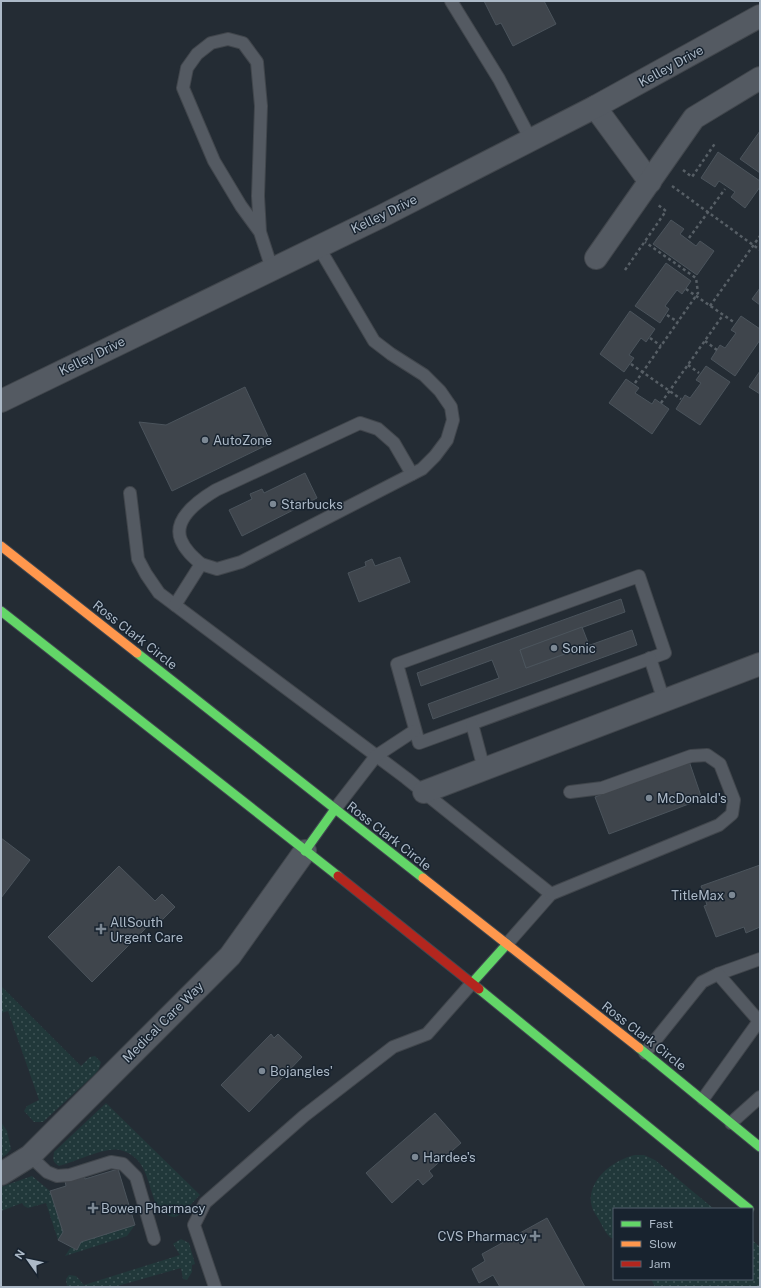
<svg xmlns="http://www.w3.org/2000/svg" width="761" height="1288" font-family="'Public Sans',sans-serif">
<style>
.grass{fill:url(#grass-dots)}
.building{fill:#3f454c;stroke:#4b545c}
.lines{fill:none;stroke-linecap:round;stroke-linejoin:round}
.lane-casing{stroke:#41464c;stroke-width:14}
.street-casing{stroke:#41464c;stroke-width:24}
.fast-casing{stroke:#404850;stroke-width:11}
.slow-casing{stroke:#404850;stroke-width:11}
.jam-casing{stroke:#404850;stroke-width:11}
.path{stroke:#575f66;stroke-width:2.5;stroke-dasharray:3 3;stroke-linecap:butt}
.lane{stroke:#545a62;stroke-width:12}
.street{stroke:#545a62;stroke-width:22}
.fast{stroke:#63d668;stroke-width:9}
.slow{stroke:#ff974d;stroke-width:9}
.jam{stroke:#b3261e;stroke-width:9}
.poi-dot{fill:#7c8894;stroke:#18232f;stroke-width:1.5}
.labels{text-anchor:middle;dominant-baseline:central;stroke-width:3;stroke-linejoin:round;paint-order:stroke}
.street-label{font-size:13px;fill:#acb9c7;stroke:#18232f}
.poi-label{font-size:13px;fill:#acb9c7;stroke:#18232f;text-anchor:start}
</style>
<defs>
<pattern id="grass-dots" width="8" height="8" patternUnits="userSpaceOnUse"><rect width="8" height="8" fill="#21383a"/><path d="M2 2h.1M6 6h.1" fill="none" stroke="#3f5355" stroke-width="1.8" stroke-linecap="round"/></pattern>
</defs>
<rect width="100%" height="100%" fill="#242c34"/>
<g class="grass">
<polygon points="1,986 81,1066 90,1057 95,1056 101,1062 99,1069 95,1074 43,1122 34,1122 24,1111 27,1106 39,1100 8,1011 1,1013"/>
<path d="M106 1103 200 1195C195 1200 181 1216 175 1217 170 1218 159 1210 157 1206 147 1185 148 1157 120 1150 104 1147 76 1162 59 1166 52 1162 53 1159 54 1152Z"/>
<polygon points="1,1122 7,1131 11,1149 7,1154 1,1158"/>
<path d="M635 1155H644L655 1160 714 1209H614V1238H611C606 1234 603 1227 599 1220 597 1216 593 1211 592 1207 585 1181 613 1160 635 1155Z"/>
<polygon points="32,1176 50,1191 63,1232 58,1240 46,1203 28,1208 24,1206 22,1203 1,1211 1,1187"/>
<polygon points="135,1225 127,1236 65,1256 71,1247 77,1250 81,1242"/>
<polygon points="181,1239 189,1243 195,1264 192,1265 192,1272 187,1280 183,1279 181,1268 114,1287 67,1287 66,1279 69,1275 76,1276 84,1285 180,1255 173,1244"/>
<polygon points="752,1240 760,1247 760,1287 655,1287 651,1279 752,1279"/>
</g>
<g class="building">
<polygon points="484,1 544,1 556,24 513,46 501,23 496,25"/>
<polygon points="760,131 760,173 740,159"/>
<polygon points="718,152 760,181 760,187 745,208 731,197 735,192 719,181 715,187 701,178"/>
<polygon points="671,220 684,229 680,234 696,246 700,241 714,251 697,275 653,244"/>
<polygon points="666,263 691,281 682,294 677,290 665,306 669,309 660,323 635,306"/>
<polygon points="760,288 760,305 752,299"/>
<polygon points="630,311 655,329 646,342 641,338 629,355 634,358 624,372 600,354"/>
<polygon points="741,316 760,329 760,340 735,376 711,359 720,345 725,348 736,333 731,330"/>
<polygon points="706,366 730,382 700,425 676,409 685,395 690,398 701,383 696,380"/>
<polygon points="760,371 760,394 749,387"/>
<polygon points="626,379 639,388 635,393 652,404 655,399 669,409 652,434 609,403"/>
<polygon points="245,387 271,443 172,491 139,422 166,425"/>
<polygon points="305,473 317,498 242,536 229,510 252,499 250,494 262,489 264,493"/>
<polygon points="400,557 410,582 359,602 348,573 366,566 365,562 372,559 375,566"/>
<polygon points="621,599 625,612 520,650 526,668 632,630 637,645 433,719 428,704 499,678 492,660 421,686 417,673"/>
<polygon points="582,627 589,645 526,668 520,650"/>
<polygon points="689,761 702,799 609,834 595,797"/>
<polygon points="1,838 30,860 1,898"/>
<polygon points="760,865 760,927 746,933 744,927 716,937 704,906 707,905 701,886"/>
<polygon points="119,866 155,901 162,894 175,907 162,920 158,916 92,982 48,937"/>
<polygon points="271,1034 274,1038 278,1034 302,1057 249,1112 221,1085"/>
<polygon points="435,1113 461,1143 429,1171 433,1176 423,1185 418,1179 392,1203 366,1173"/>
<polygon points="118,1169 135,1225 81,1242 77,1250 58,1240 63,1232 50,1191 66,1186 65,1181 84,1175 85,1179"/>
<polygon points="547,1218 585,1287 500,1287 493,1275 479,1283 472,1269 485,1261 482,1254"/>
</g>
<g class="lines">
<g class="lane-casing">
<g id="lane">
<polyline points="451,1 499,79 531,140"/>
<polyline points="260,232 258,196 261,106 257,62 243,43 228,39 211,43 197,54 187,68 183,88 214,161 241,206 260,232 272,269"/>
<polyline points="130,493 138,559 146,574 159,593 406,778 551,894 507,944"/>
<path d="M201 564C193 557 185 550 181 540 172 518 201 499 216 490L360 423 378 429 394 443 412 474"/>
<polygon points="639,576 665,653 419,743 397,664"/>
<polyline points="175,605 201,564 217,569 241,562 422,469 435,456 447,440 453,420 451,407 440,391 424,375 391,354 374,341 318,246"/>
<polyline points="650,658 664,701"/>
<polyline points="472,724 484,769"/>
<polyline points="335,809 376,756 414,731"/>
<polyline points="551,894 719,825 732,814 734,800 720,764 707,755 691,756 602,788 570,792"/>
<polyline points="718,974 760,959"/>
<polyline points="645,1053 702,982 718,974 759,1021 703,1099"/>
<polyline points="731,1123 760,1097"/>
<polyline points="30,1156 47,1172 57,1176 70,1175 111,1162 123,1164 136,1177 154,1239"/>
<polyline points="215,1287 194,1225 205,1203 304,1116 393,1047 427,1034 472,983"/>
</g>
</g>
<g class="street-casing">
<g id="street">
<polyline points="595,107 650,182"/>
<polyline points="596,258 694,118 760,78"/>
<polyline points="1,401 382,216 595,107 760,16"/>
<polyline points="424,792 760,664"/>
<polyline points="1,1174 30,1156 230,956 305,851"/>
</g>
</g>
<g class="fast-casing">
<g id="fast">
<polyline points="1,611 338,876"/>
<polyline points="137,653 423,878"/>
<polyline points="305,851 335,809"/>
<polyline points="472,983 507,944"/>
<polyline points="479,989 749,1209"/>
<polyline points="639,1048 760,1147"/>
</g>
</g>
<g class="slow-casing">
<g id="slow">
<polyline points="1,546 137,653"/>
<polyline points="423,878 639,1048"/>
</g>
</g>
<g class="jam-casing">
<polyline id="jam" points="338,876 479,989"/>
</g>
<g class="path">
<polyline points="683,170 692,177 716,142"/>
<polyline points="672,186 760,250"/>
<polyline points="689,238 725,189"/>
<polyline points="625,270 666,211 658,205"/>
<polyline points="686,289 735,323"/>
<polyline points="710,306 760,236"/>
<polyline points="667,315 678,322"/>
<polyline points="650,338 661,346"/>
<polyline points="705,341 717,350"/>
<polyline points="631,364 681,399"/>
<polyline points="688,365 699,373"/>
<polyline points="635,383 698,293 696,278 645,242"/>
<polyline points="661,403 723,315"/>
</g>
<use href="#lane" class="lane"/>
<use href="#street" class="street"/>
<use href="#fast" class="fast"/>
<use href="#slow" class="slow"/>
<use href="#jam" class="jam"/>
</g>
<g class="poi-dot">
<circle cx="205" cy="440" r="4"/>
<circle cx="273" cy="504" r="4"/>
<circle cx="554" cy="648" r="4"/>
<circle cx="649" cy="798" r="4"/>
<circle cx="732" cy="895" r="4"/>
<path d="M99 923h4v4h4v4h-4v4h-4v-4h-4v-4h4z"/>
<circle cx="262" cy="1071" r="4"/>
<circle cx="415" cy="1157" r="4"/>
<path d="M91 1202h4v4h4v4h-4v4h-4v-4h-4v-4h4z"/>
<path d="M533 1230h4v4h4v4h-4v4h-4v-4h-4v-4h4z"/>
</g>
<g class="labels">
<g class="street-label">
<text transform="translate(671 66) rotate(-29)">Kelley Drive</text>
<text transform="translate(384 214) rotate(-26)">Kelley Drive</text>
<text transform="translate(92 356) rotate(-26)">Kelley Drive</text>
<text transform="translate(135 635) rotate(38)">Ross Clark Circle</text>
<text transform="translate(389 836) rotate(38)">Ross Clark Circle</text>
<text transform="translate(163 1022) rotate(-45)">Medical Care Way</text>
<text transform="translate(644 1036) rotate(38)">Ross Clark Circle</text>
</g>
<g class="poi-label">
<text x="213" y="440">AutoZone</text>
<text x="281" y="504">Starbucks</text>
<text x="562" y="648">Sonic</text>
<text x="657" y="798">McDonald's</text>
<text x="724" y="895" text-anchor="end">TitleMax</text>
<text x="110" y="922">AllSouth<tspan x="110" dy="15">Urgent Care</tspan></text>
<text x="270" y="1071">Bojangles'</text>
<text x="423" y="1157">Hardee's</text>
<text x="101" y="1208">Bowen Pharmacy</text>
<text x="527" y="1236" text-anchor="end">CVS Pharmacy</text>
</g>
</g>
<rect width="761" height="1288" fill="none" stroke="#acb9c7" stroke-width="4"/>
<rect x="613" y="1208" width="140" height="72" fill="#18232f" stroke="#535f6c"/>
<rect x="621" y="1221" width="20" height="6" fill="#63d668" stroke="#535f6c"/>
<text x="649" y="1228" font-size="12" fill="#acb9c7">Fast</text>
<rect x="621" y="1241" width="20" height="6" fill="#ff974d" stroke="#535f6c"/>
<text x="649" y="1248" font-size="12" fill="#acb9c7">Slow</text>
<rect x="621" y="1261" width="20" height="6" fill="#b3261e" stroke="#535f6c"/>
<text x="649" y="1268" font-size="12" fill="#acb9c7">Jam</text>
<g transform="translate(28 1260) rotate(303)" stroke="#18232f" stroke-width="3" paint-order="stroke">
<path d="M0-3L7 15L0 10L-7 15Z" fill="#acb9c7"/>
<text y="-6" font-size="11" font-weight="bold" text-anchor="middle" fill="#acb9c7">N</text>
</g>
</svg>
